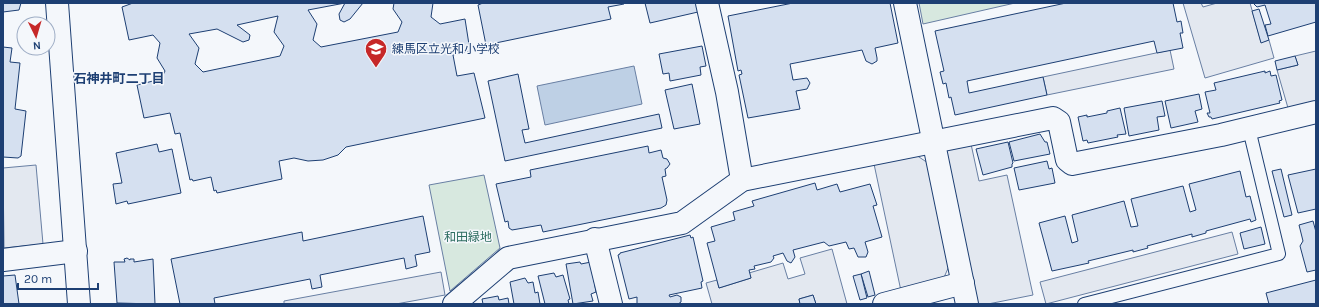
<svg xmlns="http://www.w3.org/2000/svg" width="1319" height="307" font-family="Karla,'Noto Sans JP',sans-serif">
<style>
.green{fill:#d7e8df;stroke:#687fa3}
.parking{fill:#e3e8f0;stroke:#687fa3}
.water{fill:#bed0e5;stroke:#687fa3}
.building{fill:#d5e0f0;stroke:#1d3f73;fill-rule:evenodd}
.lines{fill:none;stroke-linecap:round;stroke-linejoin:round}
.lane-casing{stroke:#1d3f73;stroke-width:14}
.street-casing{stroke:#1d3f73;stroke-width:24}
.secondary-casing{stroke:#1d3f73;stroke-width:24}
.lane{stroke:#f4f7fb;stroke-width:12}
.street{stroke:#f4f7fb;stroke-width:22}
.secondary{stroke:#f4f7fb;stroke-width:22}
.labels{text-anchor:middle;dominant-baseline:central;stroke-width:3;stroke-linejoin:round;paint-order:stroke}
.poi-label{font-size:12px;fill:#1d3f73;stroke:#f4f7fb;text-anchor:start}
.park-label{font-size:12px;fill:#2c6c60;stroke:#f4f7fb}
.neighbourhood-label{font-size:13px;font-weight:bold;fill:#1d3f73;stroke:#f4f7fb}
</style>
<rect width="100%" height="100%" fill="#f4f7fb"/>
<g class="green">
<polygon points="919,3 1015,3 923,24"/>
<polygon points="484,175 500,248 450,291 429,185"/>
</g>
<g class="parking">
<polygon points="1183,3 1201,3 1203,7 1217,3 1250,3 1261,42 1269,40 1274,58 1205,78"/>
<polygon points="1170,50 1174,69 1047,95 1043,77"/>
<polygon points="1316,51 1316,102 1288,108 1277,70 1298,65 1295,56"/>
<polygon points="971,144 979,181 1007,175 1033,295 988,304 977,304 945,149"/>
<polygon points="916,155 928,163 949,266 942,282 901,291 874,164"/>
<polygon points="36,165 43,244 4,248 3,168"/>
<polygon points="1232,232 1238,254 1046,304 1040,282"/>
<polygon points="832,249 847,304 816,304 813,295 799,299 800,304 712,304 706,283 717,280 719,288 751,278 749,273 783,263 788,279 805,274 800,258"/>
<polygon points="441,272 445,295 396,304 284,304 284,301"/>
</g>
<polygon class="water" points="634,66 642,104 545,125 537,86"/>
<g class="building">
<polygon points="3,3 21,3 19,10 3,12"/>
<path d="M133 3H345L308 10 317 24 313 40 321 47 398 32 402 22 393 9 394 3H433L431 17 440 24 465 19 470 51 453 55 457 76 474 73 485 118 346 147 338 155 323 160 308 161 294 158 279 161 282 179 217 193 216 190 214 191 211 177 193 181 192 179 190 180 180 133 175 134 170 113 144 118 137 85 161 79 165 71 157 58 160 43 153 35 129 40 122 7ZM278 16 274 32 284 46 280 56 203 72 195 64 199 48 189 34 217 29 243 42 249 40 250 35 237 25Z"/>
<polygon points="345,3 363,3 350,19 344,22 340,20 339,14"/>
<polygon points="483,3 624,3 624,4 608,7 611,19 486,45 478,5"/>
<polygon points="645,3 697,3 698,12 650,23"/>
<polygon points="793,3 890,3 898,43 875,48 877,58 877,61 872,64 866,61 862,50 790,64 793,80 807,78 810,83 807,89 796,91 800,109 748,118 739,75 742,74 741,70 738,71 728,16"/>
<polygon points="1066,3 1173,3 1177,22 1181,21 1183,33 1180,33 1183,48 1157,53 1154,41 967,81 969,93 1043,77 1047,95 955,115 951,97 949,98 946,83 943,84 940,72 944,71 935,31"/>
<polygon points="1253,3 1316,3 1316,22 1268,36 1265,25 1271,24 1265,5 1257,7"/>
<polygon points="1259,9 1269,40 1261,43 1252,11"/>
<polygon points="702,46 706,66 700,67 701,75 670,81 669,73 663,74 659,54"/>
<polygon points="3,47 12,48 10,62 20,63 15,109 26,111 21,156 18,158 3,157"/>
<polygon points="1295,56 1298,65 1277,70 1275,61"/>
<polygon points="1265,71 1265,73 1270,71 1271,76 1276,75 1282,100 1279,101 1280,103 1212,119 1211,117 1209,117 1207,113 1210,113 1205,92 1216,90 1214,83"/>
<polygon points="518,74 529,129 522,130 525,143 659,114 662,128 505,161 488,81"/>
<polygon points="692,84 700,124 674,129 665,90"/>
<polygon points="1199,94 1202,109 1195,111 1198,122 1171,128 1165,101"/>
<polygon points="1162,101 1165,116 1157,117 1159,130 1129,136 1124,108"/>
<polygon points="1120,108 1126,134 1117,135 1118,137 1088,143 1087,140 1083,141 1078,117 1087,115 1087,117 1107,113 1107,111"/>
<polygon points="1040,134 1045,142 1047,142 1050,154 1014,161 1009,142"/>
<polygon points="1008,142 1013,163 1012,164 1012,167 983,175 976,149"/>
<polygon points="157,144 159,152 172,149 181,193 128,204 127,201 116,204 113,184 122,183 116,153"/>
<polygon points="648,146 649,153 661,150 663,158 667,159 670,164 667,168 665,169 666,176 662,177 667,200 666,205 661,208 543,232 541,225 512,230 509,228 508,221 505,222 496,184 531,177 530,170"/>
<polygon points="1047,161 1049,169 1052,168 1055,183 1019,190 1014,168"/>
<polygon points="1281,169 1292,215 1284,217 1272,171"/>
<polygon points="1316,169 1316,209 1298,213 1288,175"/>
<polygon points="1240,171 1246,197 1250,196 1256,220 1251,222 1250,219 1206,231 1206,233 1192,237 1192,234 1147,246 1148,248 1133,252 1133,250 1088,261 1089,263 1052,271 1039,223 1065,216 1072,243 1078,241 1072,215 1124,201 1131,227 1138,226 1131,199 1183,186 1190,212 1196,210 1189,184"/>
<polygon points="815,183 817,190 837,184 840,192 870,184 877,205 873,206 882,237 865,242 868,252 866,257 858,257 854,248 849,249 846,242 829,246 824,242 793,250 795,257 791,263 787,261 783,253 773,256 774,258 771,262 754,266 755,269 749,270 751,278 719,288 707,243 715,241 711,227 735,220 733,212 754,206 752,201"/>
<polygon points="423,216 430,252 415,255 417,266 406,269 404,258 320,275 322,287 312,289 310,279 214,298 215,304 180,304 171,259 302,232 303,241"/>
<polygon points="1313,221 1316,232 1316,270 1307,272 1300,246 1303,241 1299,225"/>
<polygon points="1261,227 1265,244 1244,249 1240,233"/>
<polygon points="690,235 691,238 693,237 703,281 701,282 702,288 669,295 670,297 677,295 681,297 681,302 678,304 637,304 637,297 629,299 618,255 620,254 620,253"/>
<polygon points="127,258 130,260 130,259 134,259 134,262 153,259 155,304 117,303 114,262 125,262 124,259"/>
<polygon points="580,262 581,264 591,262 596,292 591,294 593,301 573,304 566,264"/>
<polygon points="869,271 875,295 868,297 861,274"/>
<polygon points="554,273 556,277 563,275 570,299 568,300 569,304 545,304 538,276"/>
<polygon points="861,274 867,298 860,300 853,276"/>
<polygon points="15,275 19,304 3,304 3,276"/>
<polygon points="525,278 528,283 533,282 535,293 538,292 540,304 514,304 510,282"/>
<polygon points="1316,280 1316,304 1269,304 1266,293"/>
<polygon points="813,295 816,304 800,304 799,299"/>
<polygon points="498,296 499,300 508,298 509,304 483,304 482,299"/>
</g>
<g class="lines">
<g class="lane-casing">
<polyline id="lane" points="1084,304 1279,254 1249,129"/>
</g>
<g class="street-casing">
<g id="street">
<polyline points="707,3 727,92 742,180"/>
<polyline points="905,3 967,304"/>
<polyline points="595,239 611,304"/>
<polyline points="3,260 76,251"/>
<polyline points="454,304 508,258 682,223 742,180 1053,118 1059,122 1067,160 1072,164 1221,135 1316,112"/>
<polyline points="884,304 963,283"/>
</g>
</g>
<g class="secondary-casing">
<polyline id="secondary" points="57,3 79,304"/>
</g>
<use href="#lane" class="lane"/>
<use href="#street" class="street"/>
<use href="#secondary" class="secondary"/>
</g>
<defs>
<g id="school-pin" transform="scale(1.15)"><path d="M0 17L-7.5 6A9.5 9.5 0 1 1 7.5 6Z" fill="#c62828" stroke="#f4f7fb"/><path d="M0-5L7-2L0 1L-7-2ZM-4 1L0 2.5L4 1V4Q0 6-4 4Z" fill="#fff"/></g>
</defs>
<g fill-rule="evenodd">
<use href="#school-pin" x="376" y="49"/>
</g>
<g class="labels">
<g class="poi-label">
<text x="392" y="49">練馬区立光和小学校</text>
</g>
<g class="park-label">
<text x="468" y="237">和田緑地</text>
</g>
<g class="neighbourhood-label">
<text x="119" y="78">石神井町二丁目</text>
</g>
</g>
<rect width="1319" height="307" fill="none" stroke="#1d3f73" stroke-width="8"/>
<g transform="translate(36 36) rotate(175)"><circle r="19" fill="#f4f7fb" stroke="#9eadc5"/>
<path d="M0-3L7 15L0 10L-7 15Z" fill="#c62828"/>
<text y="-6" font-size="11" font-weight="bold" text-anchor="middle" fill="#1d3f73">N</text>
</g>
<path d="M18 283v6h80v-6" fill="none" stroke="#1d3f73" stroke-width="2"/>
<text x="24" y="283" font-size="12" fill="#1d3f73" stroke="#f4f7fb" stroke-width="3" paint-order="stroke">20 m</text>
</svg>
